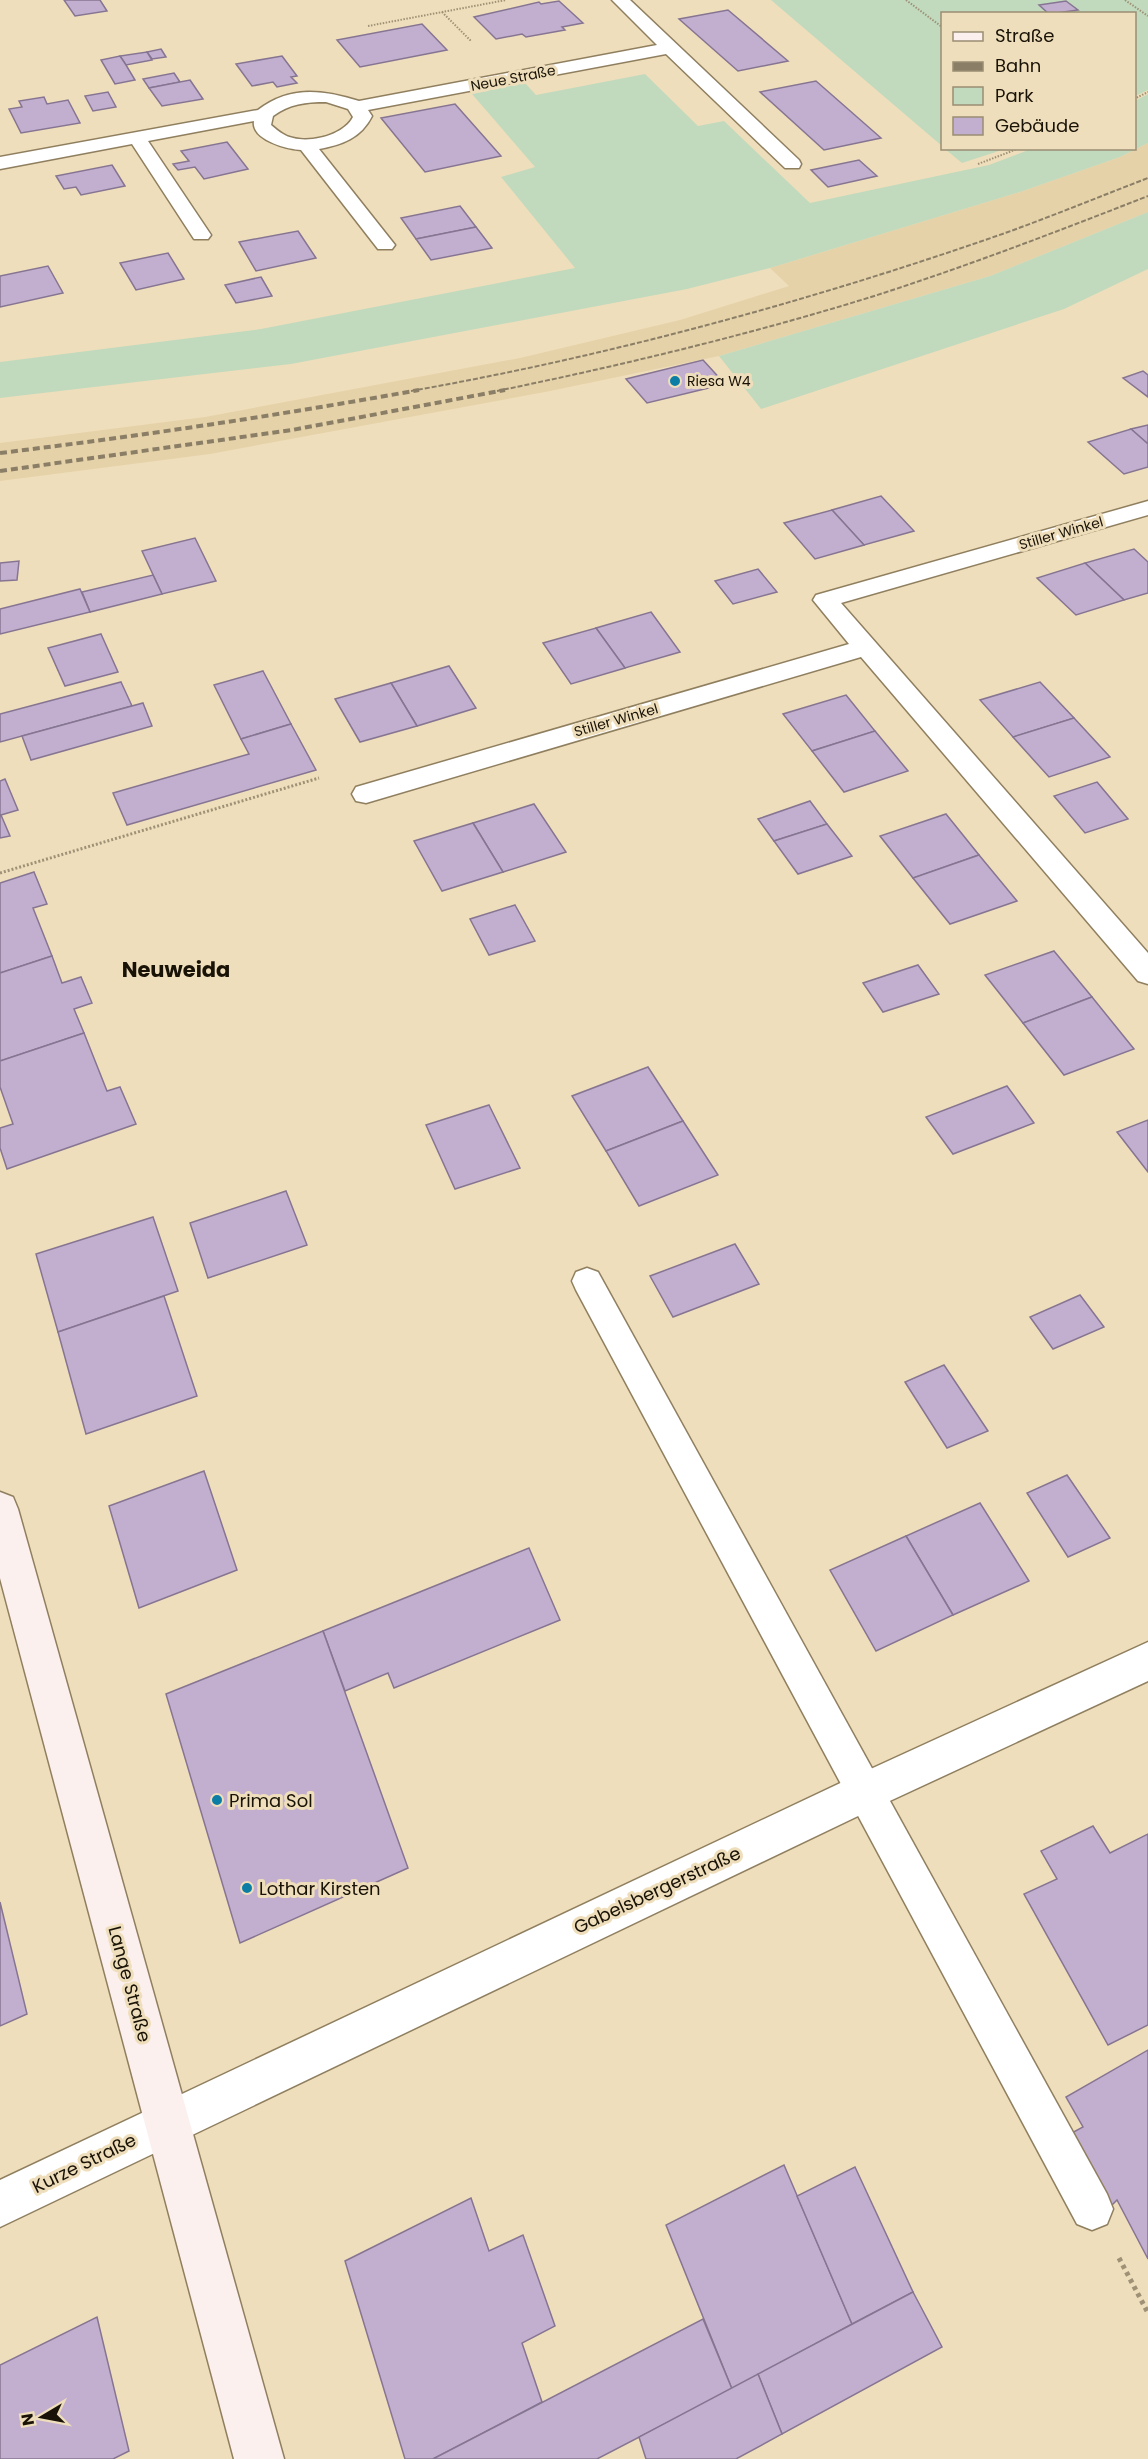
<svg xmlns="http://www.w3.org/2000/svg" width="1148" height="2459" font-family="Poppins,sans-serif">
<style>
.built{fill:#e6d2a9}
.green{fill:#c1dabd}
.building{fill:#c2afcf;stroke:#867592;stroke-width:1.5}
.lines{fill:none;stroke-linecap:round;stroke-linejoin:round}
.lane-casing{stroke:#8f7f5f;stroke-width:3}
.street-casing{stroke:#8f7f5f;stroke-width:3}
.secondary-casing{stroke:#8f7f5f;stroke-width:3}
.path-far2{stroke:#9e9176;stroke-width:2;stroke-dasharray:1.5 1.5;stroke-linecap:butt}
.path-far1{stroke:#9e9176;stroke-width:3;stroke-dasharray:2 2;stroke-linecap:butt}
.path{stroke:#9e9176;stroke-width:5;stroke-dasharray:4 4;stroke-linecap:butt}
.lane{fill:#fff;fill-rule:evenodd}
.street{fill:#fff;fill-rule:evenodd}
.secondary{fill:#fbf0ee;fill-rule:evenodd}
.rail-far1{stroke:#8a7f66;stroke-width:2;stroke-dasharray:5 2;stroke-linecap:butt}
.rail{stroke:#8a7f66;stroke-width:4;stroke-dasharray:7 4;stroke-linecap:butt}
.poi-dot{fill:#0c7da5;stroke:#efdebb;stroke-width:2}
.labels{text-anchor:middle;dominant-baseline:central;stroke-width:6;stroke-linejoin:round;paint-order:stroke}
.far-street-label{font-size:14px;fill:#191307;stroke:#efdebb}
.far-poi-label{font-size:14px;fill:#191307;stroke:#efdebb;text-anchor:start}
.near-poi-label{font-size:18px;fill:#191307;stroke:#efdebb;text-anchor:start}
.near-street-label{font-size:18px;fill:#191307;stroke:#efdebb}
.district-label{font-size:21px;font-weight:bold;fill:#191307;stroke:#efdebb}
</style>
<rect width="100%" height="100%" fill="#efdebb"/>
<polygon class="built" points="1148,143 1148,212 990,276 719,356 545,392 210,454 0,481 0,443 205,417 520,358 680,320 789,286 770,268 1020,192 1120,157"/>
<g class="green">
<polygon points="771,0 1148,0 1148,90 1135,96 1134,14 942,14 942,146"/>
<polygon points="645,74 698,126 724,121 810,203 989,165 1031,149 1134,148 1135,101 1148,94 1148,143 1120,157 1020,192 770,268 687,289 291,364 0,398 0,362 261,329 575,268 501,177 535,167 472,94 525,83 536,95"/>
<polygon points="945,149 1005,149 962,163"/>
<polygon points="1148,212 1148,269 1064,309 761,409 719,356 990,276"/>
</g>
<g class="building">
<polygon points="64,0 100,0 107,11 75,16"/>
<polygon points="559,1 583,23 562,27 565,30 526,37 522,34 496,39 474,17 539,2 541,4"/>
<polygon points="1066,1 1078,10 1049,14 1039,5"/>
<polygon points="728,10 788,61 738,71 679,19"/>
<polygon points="422,24 447,50 360,67 337,40"/>
<polygon points="161,49 166,57 152,59 147,52"/>
<polygon points="147,52 152,60 126,65 120,56"/>
<polygon points="120,56 126,65 135,80 115,84 101,60"/>
<polygon points="282,56 297,76 291,77 297,83 277,87 273,82 252,86 236,64"/>
<polygon points="174,73 180,82 149,88 143,79"/>
<polygon points="190,80 203,99 162,106 149,88"/>
<polygon points="816,81 881,138 824,150 760,92"/>
<polygon points="108,92 116,107 93,111 85,96"/>
<polygon points="44,97 47,104 68,100 80,123 21,133 9,109 22,107 19,101"/>
<polygon points="455,104 501,156 425,172 381,118"/>
<polygon points="227,142 248,169 204,179 195,167 178,170 173,164 189,161 181,151"/>
<polygon points="859,160 877,176 828,187 811,170"/>
<polygon points="112,165 125,186 81,195 76,187 64,189 56,176"/>
<polygon points="460,206 476,227 416,239 401,218"/>
<polygon points="476,227 492,248 431,260 416,239"/>
<polygon points="298,231 316,258 256,271 239,242"/>
<polygon points="168,253 184,279 136,290 120,263"/>
<polygon points="48,266 63,293 0,307 0,276"/>
<polygon points="261,277 272,296 236,303 225,285"/>
<polygon points="703,360 725,384 647,403 626,379"/>
<polygon points="1143,371 1148,375 1148,397 1123,378"/>
<polygon points="1148,425 1148,444 1131,429"/>
<polygon points="1131,429 1148,444 1148,467 1124,474 1088,442"/>
<polygon points="881,496 914,531 864,545 832,510"/>
<polygon points="832,510 864,545 815,559 784,523"/>
<polygon points="195,538 216,581 162,594 142,551"/>
<polygon points="1134,549 1148,562 1148,593 1124,600 1085,563"/>
<polygon points="19,561 17,580 0,581 0,563"/>
<polygon points="1085,563 1124,600 1076,615 1037,578"/>
<polygon points="758,569 777,592 733,604 715,581"/>
<polygon points="153,575 162,594 90,612 82,592"/>
<polygon points="80,589 90,612 0,634 0,609"/>
<polygon points="651,612 680,652 625,668 596,628"/>
<polygon points="596,628 625,668 571,684 543,643"/>
<polygon points="101,634 118,672 65,686 48,648"/>
<polygon points="449,666 476,708 417,726 391,683"/>
<polygon points="263,671 291,724 241,739 214,685"/>
<polygon points="121,682 132,706 0,742 0,714"/>
<polygon points="1040,682 1074,718 1013,737 980,700"/>
<polygon points="391,683 417,726 360,742 335,699"/>
<polygon points="846,695 875,731 812,751 783,714"/>
<polygon points="143,703 152,726 31,760 22,736"/>
<polygon points="1074,718 1110,757 1049,777 1013,737"/>
<polygon points="291,724 316,770 127,825 113,793 249,754 241,739"/>
<polygon points="875,731 908,771 844,792 812,751"/>
<polygon points="5,779 18,810 1,815 10,836 0,838 0,781"/>
<polygon points="1097,782 1128,819 1085,833 1054,796"/>
<polygon points="810,801 827,824 774,841 758,819"/>
<polygon points="534,804 566,852 503,872 473,823"/>
<polygon points="946,814 979,855 913,878 880,836"/>
<polygon points="473,823 503,872 442,891 414,841"/>
<polygon points="827,824 852,856 798,874 774,841"/>
<polygon points="979,855 1017,901 950,924 913,878"/>
<polygon points="34,872 47,904 33,908 52,956 0,973 0,883"/>
<polygon points="515,905 535,941 489,955 470,919"/>
<polygon points="1054,951 1092,997 1023,1023 985,975"/>
<polygon points="52,956 62,983 81,977 92,1003 74,1009 84,1033 0,1061 0,973"/>
<polygon points="918,965 939,994 883,1012 863,983"/>
<polygon points="1092,997 1134,1049 1064,1075 1023,1023"/>
<polygon points="84,1033 107,1091 120,1087 136,1124 7,1169 0,1148 0,1128 13,1124 0,1087 0,1061"/>
<polygon points="648,1067 683,1121 606,1151 572,1096"/>
<polygon points="1007,1086 1034,1123 953,1154 926,1117"/>
<polygon points="489,1105 520,1168 455,1189 426,1125"/>
<polygon points="1148,1120 1148,1172 1117,1132"/>
<polygon points="683,1121 718,1175 639,1206 606,1151"/>
<polygon points="286,1191 307,1245 208,1278 190,1223"/>
<polygon points="153,1217 178,1291 58,1332 36,1254"/>
<polygon points="735,1244 759,1284 673,1317 650,1276"/>
<polygon points="1080,1295 1104,1327 1053,1349 1030,1317"/>
<polygon points="164,1296 197,1396 86,1434 58,1332"/>
<polygon points="944,1365 988,1431 947,1448 905,1382"/>
<polygon points="204,1471 237,1570 139,1608 109,1506"/>
<polygon points="1067,1475 1110,1538 1068,1557 1027,1493"/>
<polygon points="980,1503 1029,1581 953,1615 906,1536"/>
<polygon points="906,1536 953,1615 876,1651 830,1570"/>
<polygon points="529,1548 560,1620 394,1688 388,1673 345,1691 323,1631"/>
<polygon points="323,1631 408,1868 240,1943 166,1694"/>
<polygon points="1093,1826 1110,1853 1148,1834 1148,2025 1108,2045 1024,1894 1057,1879 1041,1851"/>
<polygon points="0,1902 27,2014 0,2026"/>
<polygon points="1148,2050 1148,2259 1117,2200 1106,2211 1068,2135 1083,2127 1066,2097"/>
<polygon points="784,2165 852,2324 732,2389 666,2225"/>
<polygon points="855,2167 913,2292 852,2324 797,2196"/>
<polygon points="471,2198 489,2251 523,2235 555,2326 522,2343 542,2402 433,2459 405,2459 345,2261"/>
<polygon points="913,2292 942,2347 782,2434 758,2374"/>
<polygon points="97,2317 129,2451 113,2459 0,2459 0,2365"/>
<polygon points="703,2319 732,2389 597,2459 433,2459"/>
<polygon points="758,2374 782,2434 736,2459 646,2459 639,2437"/>
</g>
<g class="lines">
<g class="lane-casing">
<polygon id="lane" points="587,1268 598,1272 1107,2194 1113,2209 1107,2224 1092,2230 1077,2224 576,1290 572,1281 576,1272"/>
</g>
<g class="street-casing">
<g id="street">
<path d="M612 0H630L799 160 801 164 799 168H785L666 54 368 110 372 116C361 138 342 145 319 149L395 245 392 249H378L301 150C287 149 251 140 254 121L148 141 211 235 208 239H194L132 144 0 169V157L258 110C290 85 324 90 359 101L657 45ZM326 102 348 109 353 117C343 137 302 146 283 134 279 132 275 128 271 125L273 116C289 104 306 102 326 102Z"/>
<polygon points="1148,501 1148,515 841,603 1148,953 1148,984 1138,981 861,657 366,803 356,801 352,794 356,787 849,644 813,600 816,595"/>
<polygon points="1148,1642 1148,1681 879,1806 0,2227 0,2180 851,1778"/>
</g>
</g>
<g class="secondary-casing">
<polygon id="secondary" points="0,1492 13,1497 18,1509 284,2459 234,2459 0,1578"/>
</g>
<g class="path-far2">
<polyline points="906,0 942,27"/>
<polyline points="1125,0 1148,16"/>
<polyline points="442,12 471,41"/>
<polyline points="368,26 506,0"/>
<polyline points="1134,99 1148,92"/>
<polyline points="978,164 1020,148"/>
</g>
<polyline class="path-far1" points="0,873 319,778"/>
<polyline class="path" points="1119,2258 1148,2313"/>
<use href="#lane" class="lane"/>
<use href="#street" class="street"/>
<use href="#secondary" class="secondary"/>
<g class="rail-far1">
<path d="M411 391C614 355 814 300 1008 232 1055 215 1101 196 1148 178"/>
<path d="M497 391C623 365 748 335 871 297 965 267 1056 232 1148 196"/>
</g>
<g class="rail">
<path d="M0 453C141 436 280 415 419 390"/>
<polyline points="0,471 292,430 505,390"/>
</g>
</g>
<g class="poi-dot">
<circle cx="675" cy="381" r="6"/>
<circle cx="217" cy="1800" r="6"/>
<circle cx="247" cy="1888" r="6"/>
</g>
<g class="labels">
<g class="far-street-label">
<text transform="translate(513 78) rotate(-11)">Neue Straße</text>
<text transform="translate(1061 533) rotate(-16)">Stiller Winkel</text>
<text transform="translate(616 720) rotate(-16)">Stiller Winkel</text>
</g>
<g class="far-poi-label">
<text x="687" y="381">Riesa W4</text>
</g>
<g class="near-poi-label">
<text x="229" y="1800">Prima Sol</text>
<text x="259" y="1888">Lothar Kirsten</text>
</g>
<g class="near-street-label">
<text transform="translate(657 1890) rotate(-25)">Gabelsbergerstraße</text>
<text transform="translate(130 1984) rotate(75)">Lange Straße</text>
<text transform="translate(84 2163) rotate(-26)">Kurze Straße</text>
</g>
<g class="district-label">
<text x="176" y="969">Neuweida</text>
</g>
</g>
<rect x="941" y="12" width="195" height="138" fill="#efdebb" stroke="#998d73" stroke-width="1.5"/>
<rect x="953" y="32" width="30" height="9" fill="#fbf0ee" stroke="#998d73" stroke-width="1.5"/>
<text x="995" y="42" font-size="18" fill="#191307">Straße</text>
<rect x="953" y="62" width="30" height="9" fill="#8a7f66" stroke="#998d73" stroke-width="1.5"/>
<text x="995" y="72" font-size="18" fill="#191307">Bahn</text>
<rect x="953" y="87" width="30" height="18" fill="#c1dabd" stroke="#998d73" stroke-width="1.5"/>
<text x="995" y="102" font-size="18" fill="#191307">Park</text>
<rect x="953" y="117" width="30" height="18" fill="#c2afcf" stroke="#998d73" stroke-width="1.5"/>
<text x="995" y="132" font-size="18" fill="#191307">Gebäude</text>
<g transform="translate(42 2417) rotate(260)" stroke="#efdebb" stroke-width="4.5" paint-order="stroke">
<path d="M0-4.5L10 22L0 15L-10 22Z" fill="#191307"/>
<text y="-9" font-size="16" font-weight="bold" text-anchor="middle" fill="#191307">N</text>
</g>
</svg>
